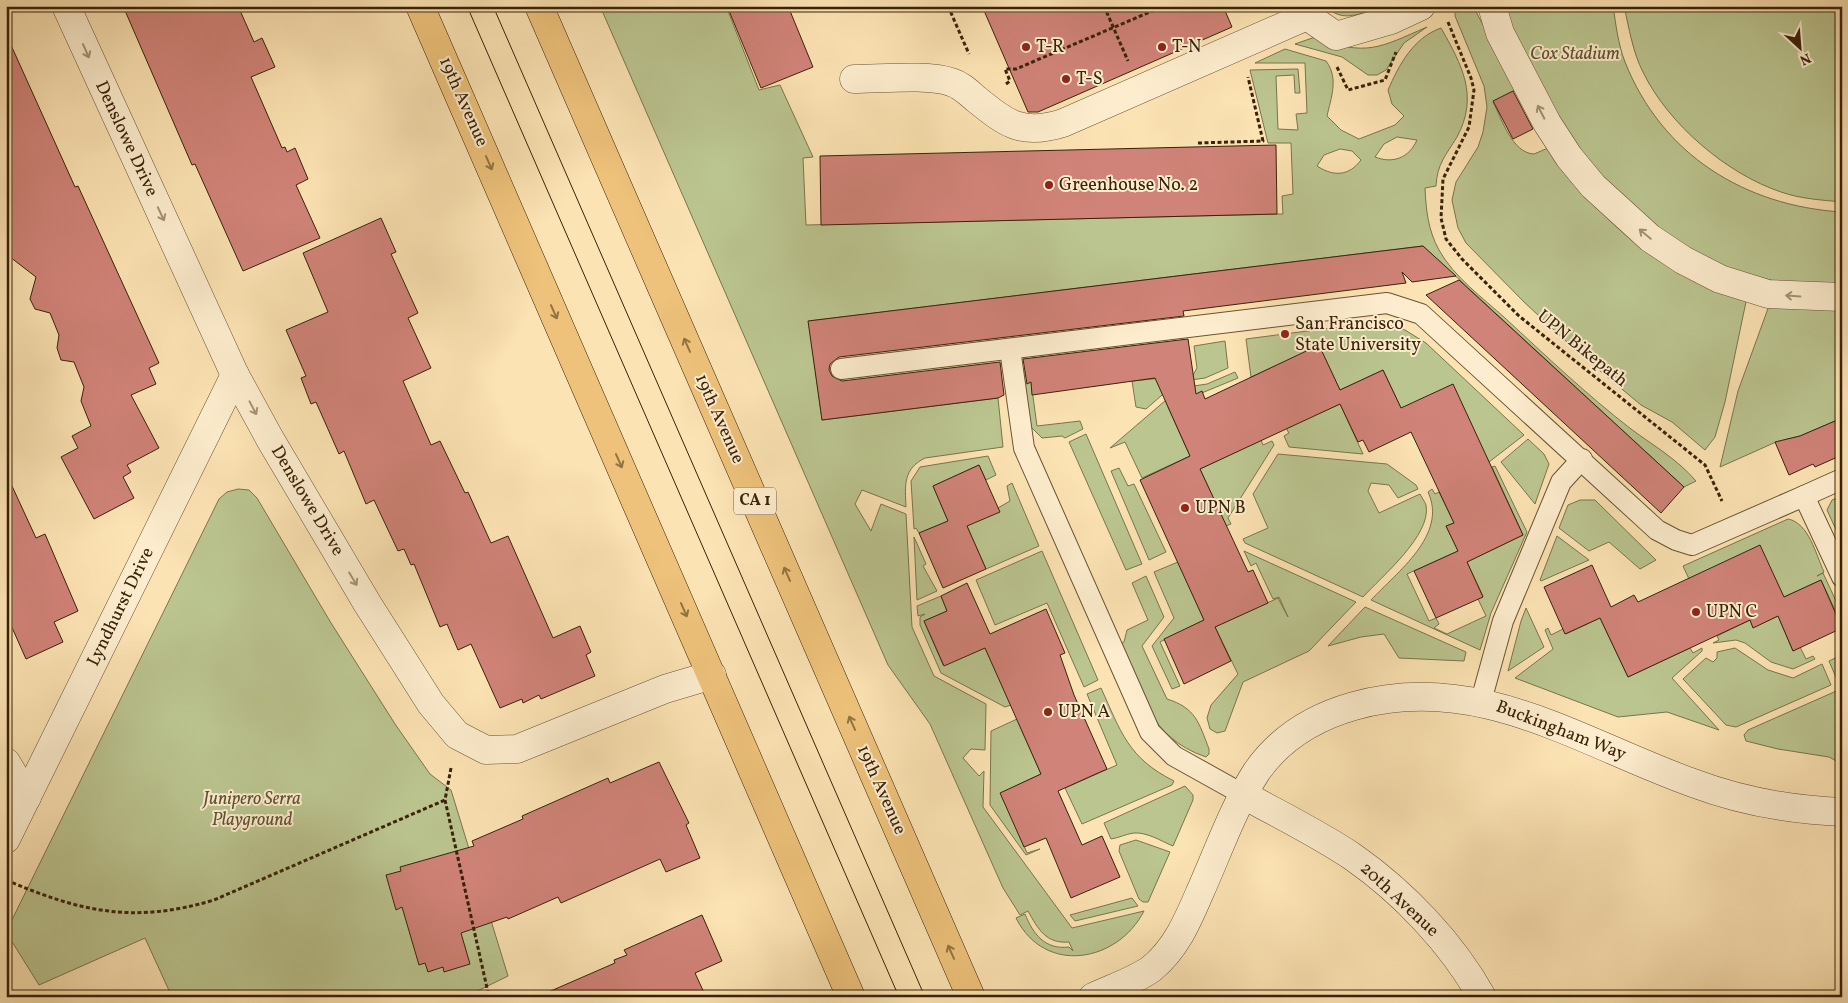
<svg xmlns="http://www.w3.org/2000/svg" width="1848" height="1003" font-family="Vollkorn,serif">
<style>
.green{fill:#bbc590;stroke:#7a744c;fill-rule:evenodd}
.building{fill:#d08378;stroke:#382209}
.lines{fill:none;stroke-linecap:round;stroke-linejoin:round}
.service-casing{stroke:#695234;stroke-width:22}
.minor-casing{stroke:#695234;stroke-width:29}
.trunk-casing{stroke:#382209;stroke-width:29}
.path{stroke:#382209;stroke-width:3;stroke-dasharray:4 2.5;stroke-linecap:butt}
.service{stroke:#fdedce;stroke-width:20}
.minor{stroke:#fdedce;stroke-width:28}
.trunk{stroke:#eec27a;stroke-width:28}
.tram{stroke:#382209;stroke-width:1}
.oneway{stroke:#a49275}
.oneway2{stroke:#937242}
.poi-dot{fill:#8f2418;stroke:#fdedce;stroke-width:2}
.labels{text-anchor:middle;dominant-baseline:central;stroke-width:4;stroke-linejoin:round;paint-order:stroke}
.shield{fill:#fdedce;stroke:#735f44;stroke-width:1}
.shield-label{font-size:16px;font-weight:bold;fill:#382209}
.poi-label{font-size:18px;fill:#382209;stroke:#fdedce;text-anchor:start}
.park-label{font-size:18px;font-style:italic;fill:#5f5332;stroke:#fdedce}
.street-label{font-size:18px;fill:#382209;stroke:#fdedce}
</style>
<rect width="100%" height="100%" fill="#fce3b3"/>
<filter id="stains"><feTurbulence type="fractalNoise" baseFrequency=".004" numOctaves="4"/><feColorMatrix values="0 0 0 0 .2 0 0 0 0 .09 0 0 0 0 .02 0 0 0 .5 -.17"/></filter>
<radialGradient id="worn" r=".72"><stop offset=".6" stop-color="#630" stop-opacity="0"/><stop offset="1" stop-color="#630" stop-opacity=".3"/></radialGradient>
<g class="green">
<path d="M600 6H726L759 90 780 85 813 157 803 158 806 225 1283 214 1282 196 1293 194 1291 143H1268L1250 70 1298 69 1300 93H1295L1294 75 1276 76 1278 129 1298 130 1296 114 1307 113 1305 63H1255L1285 49 1326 61C1339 78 1331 98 1327 116L1341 130 1359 139 1395 125 1404 116 1392 104 1388 90C1399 65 1413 38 1441 28 1462 65 1479 96 1457 137 1446 155 1437 164 1436 186L1425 188C1426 210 1428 230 1439 250 1454 277 1483 298 1505 318 1546 356 1587 395 1631 429 1654 446 1677 459 1696 481L1684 487 1423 246 809 321 822 420 998 398 1003 447 925 458C903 469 905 485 906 507L862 490 855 504 871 531 881 504 906 514 912 627 934 676 986 704 985 750 971 749 963 758 979 776 984 771 983 807 1072 928 1144 911C1118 962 1045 976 1016 918L1025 914C1033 934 1045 950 1069 947L1073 951 1069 942C1046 944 1038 929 1028 911L1020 915 1003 888 930 724 888 665ZM1397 137 1417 140C1409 158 1393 164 1375 157L1384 144ZM1340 149 1352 151 1361 160C1349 176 1334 177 1317 166L1324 155Z"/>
<path d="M1329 6H1380C1362 14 1343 23 1326 7Z"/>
<path d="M1461 6H1473L1517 89 1493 102C1502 119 1512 153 1534 154L1548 148C1580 188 1611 229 1655 257 1679 272 1720 286 1747 297L1725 402 1715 437 1705 450 1672 422 1641 405 1581 355 1524 302 1466 243 1458 228 1452 200 1456 182 1478 147 1483 132 1487 107 1484 86 1455 16V11Z"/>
<path d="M1499 6H1613C1616 25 1618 44 1625 62 1662 155 1745 206 1842 212V288L1785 284 1729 269 1702 257 1628 207 1564 134Z"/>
<path d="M1624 6H1842V202C1822 200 1801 199 1781 192 1727 174 1668 124 1643 72 1633 53 1629 28 1624 6Z"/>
<path d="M1427 27 1404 43 1386 70 1377 75H1368L1342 57 1295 44 1315 37C1366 57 1379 48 1427 27Z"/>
<polygon points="1770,303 1842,308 1842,418 1800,436 1776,442 1720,467 1738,391"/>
<polygon points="1369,323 1393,326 1405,330 1426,343 1524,435 1489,462 1401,408 1383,370 1340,390 1319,346 1251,377 1246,339"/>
<polygon points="1225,341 1228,368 1205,378 1177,382 1146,409 1136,407 1132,381 1193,375 1197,368 1194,346"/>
<polygon points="1029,367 1037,426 1080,421 1083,429 1065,438 1062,436 1042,438 1030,426 1022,375"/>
<polygon points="1235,372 1238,378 1168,407 1190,456 1142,478 1125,442 1110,448 1180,388 1207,384"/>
<polygon points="1340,404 1363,454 1289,447 1284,436 1289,433 1286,428"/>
<polygon points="1086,434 1142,564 1126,570 1069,442"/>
<polygon points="1528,439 1544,454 1549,464 1535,504 1501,462"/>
<polygon points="1261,440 1263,445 1272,441 1274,445 1228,518 1231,524 1226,526 1200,469"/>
<path d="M1278 454 1387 464 1416 485 1418 489 1398 498 1389 485 1371 483 1368 491 1379 513 1420 494C1422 498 1425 502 1426 505 1432 535 1381 577 1363 597L1245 543 1243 539 1268 528 1253 494Z"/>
<polygon points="988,456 996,475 986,480 979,465 933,486 948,521 919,533 916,528 914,529 911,481 920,467"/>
<path d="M1495 466 1527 532 1491 613 1480 650 1371 600C1397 572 1448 535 1428 492L1432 489 1435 494 1439 492 1454 523 1446 526 1458 551 1407 574 1429 621 1436 618 1439 624 1434 628 1447 634 1486 616 1478 599 1483 596 1467 562 1523 535 1492 467Z"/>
<polygon points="1119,468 1128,486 1134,484 1166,552 1149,560 1111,471"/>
<polygon points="1012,483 1039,546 986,569 967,526 1010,501 1007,486"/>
<polygon points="238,489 249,490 257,498 331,623 395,724 430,774 451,790 508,976 465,997 172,997 145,938 39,985 6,932 219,499 227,492"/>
<polygon points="1842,496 1842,513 1836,515 1842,529 1837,532 1827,510 1832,500"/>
<polygon points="1580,500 1595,500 1656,560 1640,569 1609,542 1589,551 1559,528 1568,505"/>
<path d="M1788 519C1809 523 1816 555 1824 572L1817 576 1823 573 1842 614V625L1821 580 1784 597 1689 579 1683 566Z"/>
<polygon points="1557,536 1589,560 1541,581 1540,580"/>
<polygon points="914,537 926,564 923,566 937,591 917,600"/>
<polygon points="1042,551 1098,680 1084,687 1047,603 995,625 976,580"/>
<polygon points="1244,551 1356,602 1309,651 1243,682 1225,731 1217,733 1210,729 1207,718 1211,705 1238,674 1215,627 1278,598 1288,617 1279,597 1273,599 1256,563 1251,566"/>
<polygon points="1178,562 1204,620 1160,642 1180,686 1172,689 1152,646 1174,618 1154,572"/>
<path d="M1146 576 1164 617 1142 646 1167 699C1196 708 1199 723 1209 749V754L1206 757C1148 737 1143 694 1120 644L1124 642 1127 630 1148 620 1132 583Z"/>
<polygon points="941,596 947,611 924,621 943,665 985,648 1011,705 1005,707 941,673 920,625 920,617 925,614 918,616 917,606"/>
<polygon points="1365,607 1466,652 1464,661 1399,658 1384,634 1361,637 1328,646"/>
<polygon points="1526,608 1544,647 1508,671 1521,621"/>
<polygon points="1778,616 1793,651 1800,647 1806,659 1813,656 1815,659 1793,669 1771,662 1745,643 1736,640 1713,643 1719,640 1717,636 1750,620 1753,627"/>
<polygon points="1600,618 1628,677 1690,648 1693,653 1702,648 1702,651 1672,678 1719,730 1667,712 1618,717 1515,678 1553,649 1545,630 1548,628 1551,635 1563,629 1566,634"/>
<polygon points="1735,648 1768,670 1793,678 1822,664 1831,685 1736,727 1726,725 1683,679 1706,658 1713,662 1717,658 1717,652"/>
<polygon points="1842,655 1842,764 1829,757 1778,749 1746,741 1744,735 1748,730 1841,689 1829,661"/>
<path d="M1101 688C1121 732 1128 758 1174 781L1172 785 1082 824 1065 788 1117 765 1087 694Z"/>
<polygon points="1017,719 1041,774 1001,793 1027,853 1040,849 1026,855 990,805 991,731"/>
<path d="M1185 786 1193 795V800L1173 846C1161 841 1147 832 1134 833 1125 834 1119 838 1111 839L1104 823Z"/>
<polygon points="1136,840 1170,852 1148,902 1143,902 1139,899 1119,851 1120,845"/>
<polygon points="1132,898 1138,906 1075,921 1070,915"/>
</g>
<g class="building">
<polygon points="123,6 238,6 254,42 262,38 275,67 251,77 282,148 285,147 287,152 295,148 308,179 296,185 320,238 243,271 195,164 192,165"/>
<polygon points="727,6 788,6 813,67 761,88"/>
<polygon points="982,6 1223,6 1232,27 1038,112 1028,112"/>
<polygon points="6,34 75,187 78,186 159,363 149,368 156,384 131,395 159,448 127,465 131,472 123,477 134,498 94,519 61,457 78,448 72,436 91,426 81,401 84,387 74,362 61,360 57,348 59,335 50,313 35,309 30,299 36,277 10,257 6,250"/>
<polygon points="1513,91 1533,129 1513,139 1493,101"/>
<polygon points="1276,145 1277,214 821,225 820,156"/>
<polygon points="381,218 396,252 391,254 418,313 408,318 431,368 403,381 431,445 440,441 465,493 468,492 491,543 508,536 553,638 580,626 591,652 586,655 595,676 541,699 539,695 523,703 522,699 500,708 471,644 458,650 447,624 440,627 414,564 411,565 404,549 398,551 374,500 366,504 344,451 339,454 316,402 311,404 301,378 306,376 286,330 328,312 303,253"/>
<polygon points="1423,246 1456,276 1412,282 1402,272 1406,283 1183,311 1184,316 839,357 830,364 829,370 832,376 842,381 1000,362 1004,395 998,398 822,420 808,321"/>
<polygon points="1459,280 1684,487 1661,513 1426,295"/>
<polygon points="1188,339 1196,394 1202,391 1205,399 1319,345 1340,390 1383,370 1401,408 1453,384 1523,535 1467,562 1483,597 1436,618 1414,571 1458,551 1446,526 1454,523 1411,432 1369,452 1363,440 1358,442 1340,404 1200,469 1248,572 1253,570 1268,603 1215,627 1231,661 1184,684 1164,639 1204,620 1140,480 1190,456 1155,378 1032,395 1031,382 1027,384 1023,359"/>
<polygon points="1842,418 1842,455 1815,467 1813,464 1789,475 1775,442 1800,436"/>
<polygon points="979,465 1000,512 967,526 986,569 943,588 919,533 948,521 933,486"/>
<polygon points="6,473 36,538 45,534 78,611 54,622 63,642 26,659 6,614"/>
<polygon points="1760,545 1784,597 1821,580 1842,628 1793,651 1778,616 1753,628 1750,620 1628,677 1600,618 1565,634 1544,587 1592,565 1611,607 1634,595 1638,602"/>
<polygon points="967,583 990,634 1046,609 1065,653 1060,655 1074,695 1107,769 1058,791 1082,845 1102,836 1120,877 1071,898 1046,838 1024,847 1000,793 1041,774 985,648 944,666 924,621 947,611 941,596"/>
<polygon points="659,762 689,823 686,825 700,858 666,872 660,859 561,903 558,897 508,919 507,917 461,933 470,964 444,972 443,967 428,972 425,963 419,965 402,907 396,910 386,875 401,871 400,867 474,846 472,841 523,819 522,816 608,778 610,783"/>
<polygon points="702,915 722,961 695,973 706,997 537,997 615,963 614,960 627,955 624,950"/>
</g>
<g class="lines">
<g class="service-casing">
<g id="service">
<polyline points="1010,349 1024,448 1150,732 1174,756 1244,795"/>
<polyline points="841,369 1387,303 1421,314 1657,530 1676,540 1692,545 1804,496 1842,577"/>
<polyline points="1804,496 1842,479"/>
<polyline points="1481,701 1503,621 1561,482 1582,459"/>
</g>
</g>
<g class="minor-casing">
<g id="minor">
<polyline points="66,6 235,375 270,439 367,603 431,704 457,735 486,750 517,749 665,689 712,675"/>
<polyline points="1302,6 1307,16 1336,36 1391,20 1421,6"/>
<polyline points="1492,6 1500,33 1547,123 1569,157 1593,186 1650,238 1683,260 1720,279 1768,294 1842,297"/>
<path d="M854 79C881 79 927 74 951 82 961 85 968 92 976 99 1007 124 1022 136 1063 123L1307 16"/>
<polyline points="6,762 27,797"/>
<path d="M1244 795C1280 815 1319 834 1353 857 1403 892 1452 943 1482 997"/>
<polyline points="6,839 235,375"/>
<path d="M1093 997C1112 988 1134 981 1151 969 1176 949 1188 920 1200 892 1218 852 1233 808 1257 771 1281 737 1315 717 1354 706 1478 671 1581 743 1693 783 1741 801 1791 810 1842 812"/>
</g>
</g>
<g class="trunk-casing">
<g id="trunk">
<polyline points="420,6 851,997"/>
<polyline points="539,6 971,997"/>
</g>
</g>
<g class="path">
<polyline points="948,6 969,54"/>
<polyline points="1104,6 1128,61"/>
<polyline points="1448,22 1471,78 1474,90 1469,127 1443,179 1441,218 1446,239 1462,259 1519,316 1705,465 1722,501"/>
<polyline points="1337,67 1348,90 1385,80 1396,52"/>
<polyline points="1006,84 1010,81 1005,69 1016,69 1164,6"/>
<polyline points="1198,143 1263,141 1248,77"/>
<polyline points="451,768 445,800 489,997"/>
<path d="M6 880C81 912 134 924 214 900L445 800"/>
</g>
<use href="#service" class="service"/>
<use href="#minor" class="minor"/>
<use href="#trunk" class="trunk"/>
<g class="tram">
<polyline points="467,6 899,997"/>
<polyline points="493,6 925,997"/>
</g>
</g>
<defs><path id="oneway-shaft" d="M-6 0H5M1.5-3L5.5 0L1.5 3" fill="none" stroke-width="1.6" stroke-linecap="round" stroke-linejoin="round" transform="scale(1.25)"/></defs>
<g class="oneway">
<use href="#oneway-shaft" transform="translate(86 51) rotate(66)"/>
<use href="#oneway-shaft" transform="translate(1541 112) rotate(-117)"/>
<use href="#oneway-shaft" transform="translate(161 214) rotate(65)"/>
<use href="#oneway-shaft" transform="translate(1645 234) rotate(-140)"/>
<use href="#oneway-shaft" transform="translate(1793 296) rotate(-176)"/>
<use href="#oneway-shaft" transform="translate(253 408) rotate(62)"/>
<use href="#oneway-shaft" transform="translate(353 579) rotate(59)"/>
</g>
<g class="oneway2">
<use href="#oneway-shaft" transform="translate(489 163) rotate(66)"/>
<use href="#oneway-shaft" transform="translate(554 312) rotate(66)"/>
<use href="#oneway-shaft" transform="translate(687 345) rotate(-114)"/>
<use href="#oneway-shaft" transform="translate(619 461) rotate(66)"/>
<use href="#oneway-shaft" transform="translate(787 574) rotate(-114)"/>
<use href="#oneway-shaft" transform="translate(684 610) rotate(66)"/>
<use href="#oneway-shaft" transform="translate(852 723) rotate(-114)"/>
<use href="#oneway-shaft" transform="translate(951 952) rotate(-114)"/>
</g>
<g class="poi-dot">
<circle cx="1026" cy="47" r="5"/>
<circle cx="1162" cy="47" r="5"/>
<circle cx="1066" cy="79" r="5"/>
<circle cx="1049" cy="185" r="5"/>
<circle cx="1285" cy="334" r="5"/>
<circle cx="1185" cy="508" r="5"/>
<circle cx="1696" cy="612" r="5"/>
<circle cx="1048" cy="712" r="5"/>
</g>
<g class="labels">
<rect class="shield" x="734" y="487.5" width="42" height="27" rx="4"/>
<g class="shield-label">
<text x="755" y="501">CA 1</text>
</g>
<g class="poi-label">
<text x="1036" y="47">T-R</text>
<text x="1172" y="47">T-N</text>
<text x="1076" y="79">T-S</text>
<text x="1059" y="185">Greenhouse No. 2</text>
<text x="1295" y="324">San Francisco<tspan x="1295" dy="21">State University</tspan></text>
<text x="1195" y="508">UPN B</text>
<text x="1706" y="612">UPN C</text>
<text x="1058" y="712">UPN A</text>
</g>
<g class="park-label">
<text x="1575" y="54">Cox Stadium</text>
<text x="252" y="799">Junipero Serra<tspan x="252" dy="21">Playground</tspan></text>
</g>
<g class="street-label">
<text transform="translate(463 102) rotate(66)">19th Avenue</text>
<text transform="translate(126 139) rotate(65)">Denslowe Drive</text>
<text transform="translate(1582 349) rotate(39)">UPN Bikepath</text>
<text transform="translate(719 419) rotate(66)">19th Avenue</text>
<text transform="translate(307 501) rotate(59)">Denslowe Drive</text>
<text transform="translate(121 607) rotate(-64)">Lyndhurst Drive</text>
<text transform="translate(1561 731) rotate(21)">Buckingham Way</text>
<text transform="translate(881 790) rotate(66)">19th Avenue</text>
<text transform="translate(1399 900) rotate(43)">20th Avenue</text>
</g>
</g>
<rect width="1848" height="1003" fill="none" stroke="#fce3b3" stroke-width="25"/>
<rect x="8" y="8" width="1833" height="988" fill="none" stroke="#382209" stroke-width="2.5"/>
<rect x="12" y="12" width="1823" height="978" fill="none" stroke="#382209"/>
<g transform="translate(1800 48) rotate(154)" stroke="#fdedce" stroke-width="4" paint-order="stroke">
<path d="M0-4L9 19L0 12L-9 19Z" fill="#382209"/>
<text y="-8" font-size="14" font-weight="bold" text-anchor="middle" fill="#382209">N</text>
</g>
<rect width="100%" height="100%" filter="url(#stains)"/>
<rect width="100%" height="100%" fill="url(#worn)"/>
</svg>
